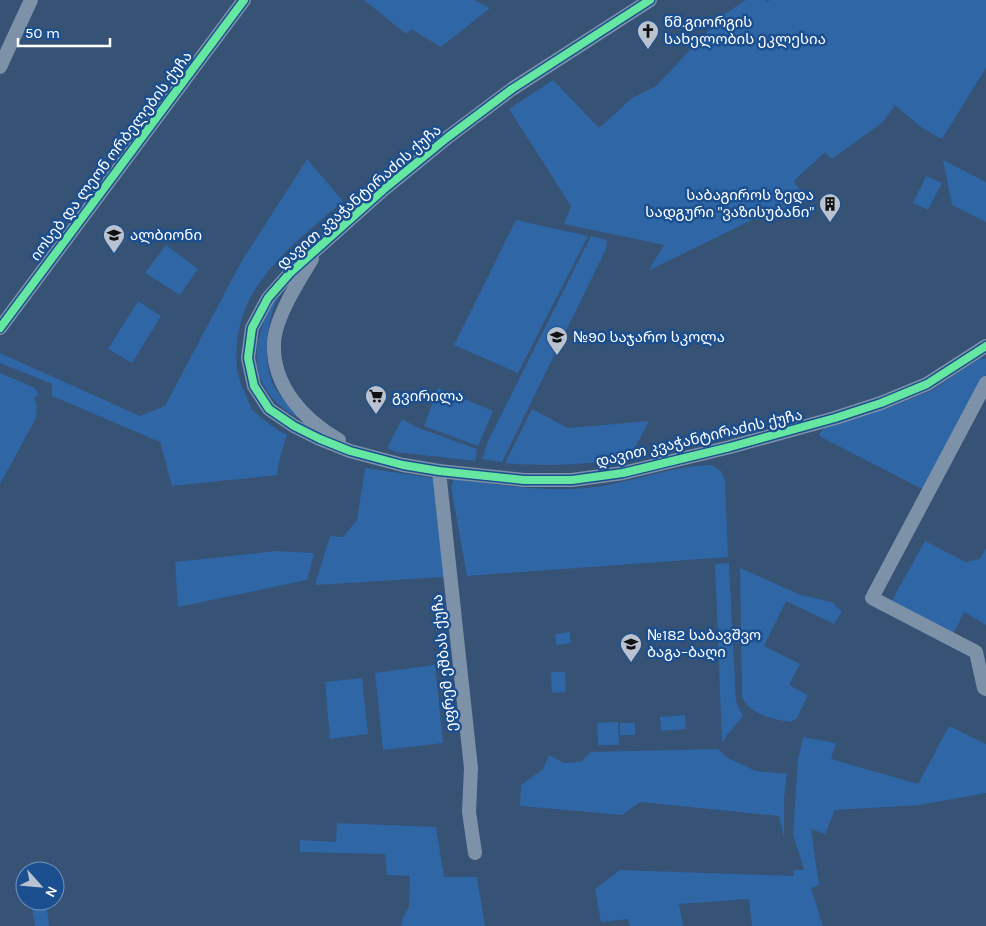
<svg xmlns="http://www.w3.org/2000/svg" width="986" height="926" font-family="Karla,'Noto Sans Georgian',sans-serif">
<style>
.green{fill:#2f66a5}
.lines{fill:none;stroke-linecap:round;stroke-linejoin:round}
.minor{stroke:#7d92a8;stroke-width:14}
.cycleway-casing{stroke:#1b4f8f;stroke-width:11}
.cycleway{stroke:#66e7a1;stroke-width:8}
.labels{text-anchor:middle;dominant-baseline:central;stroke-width:5;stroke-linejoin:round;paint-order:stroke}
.poi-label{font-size:15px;fill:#fff;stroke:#1b4f8f;text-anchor:start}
.street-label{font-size:15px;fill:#fff;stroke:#1b4f8f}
</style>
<rect width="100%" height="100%" fill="#365274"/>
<g class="green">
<polygon points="364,0 474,0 490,8 441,47 411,29 406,34"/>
<polygon points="746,0 765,0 767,2 770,0 986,0 986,68 942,139 922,128 895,105 882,123 832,159 825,152 794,181 805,197 792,218 754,219 648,271 664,245 564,224 571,206 509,109 553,80 599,128 632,98 656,86 723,15"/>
<path d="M307 159 343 201C298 241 241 280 237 345 235 362 237 378 245 393 247 398 250 406 253 410 260 418 278 431 287 435L280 457 277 475 172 486 160 442 52 396V384L0 363V353L140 416 165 406 240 264Z"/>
<polygon points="943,160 986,182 986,222 952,205"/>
<polygon points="926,176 942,183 928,210 913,203"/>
<polygon points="516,220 588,236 518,373 454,345"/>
<polygon points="591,236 607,240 606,249 502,462 482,459 488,441"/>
<polygon points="166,245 198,269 180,295 145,273"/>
<path d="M290 282C286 287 281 292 278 298 266 321 262 363 274 386 280 398 290 406 299 415L298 418C262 398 248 367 262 327 264 321 266 312 270 306 276 297 283 290 290 282Z"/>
<polygon points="138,301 161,316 132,363 108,349"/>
<polygon points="986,358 986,375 926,488 920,488 821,437 819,434 825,427 895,405 931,391 979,359"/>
<polygon points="0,373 35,388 39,396 34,397 37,406 36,418 0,484"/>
<polygon points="438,388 493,411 478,446 424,426"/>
<path d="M532 409 568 428 649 421 630 457C589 465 547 467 505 463Z"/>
<polygon points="402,419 416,427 477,449 475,461 396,452 389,449 388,446"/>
<path d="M711 465 721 471 725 480 728 557 467 576 451 487 454 479C498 485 543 492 587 488 629 484 669 466 711 465Z"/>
<polygon points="365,468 433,478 444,577 315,585 330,536 343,537 357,520"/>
<polygon points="925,541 966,562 980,559 986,548 986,625 964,612 953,634 890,604"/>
<polygon points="276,551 314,553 307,580 178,607 175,562"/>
<polygon points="729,563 736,702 743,716 727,735 722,743 715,564"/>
<path d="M740 568 801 595 832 602 842 612 834 624 786 601 764 646 800 664 789 685 808 695 797 718 791 722C774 720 748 714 742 696Z"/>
<polygon points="570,632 571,643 556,645 555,634"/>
<polygon points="435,665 443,743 383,750 375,673"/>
<polygon points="551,672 565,672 566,692 552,693"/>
<polygon points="362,678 368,734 330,739 325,682"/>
<polygon points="685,715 686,729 661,731 660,717"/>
<polygon points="618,722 619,745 598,745 597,723"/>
<rect x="620" y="723" width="15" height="12"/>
<polygon points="949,726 986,744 986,793 920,805 835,810 825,834 811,829 819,885 811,888 823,926 752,926 749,899 679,904 683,926 630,926 628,919 601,922 595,889 620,870 794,876 793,870 804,870 793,834 798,759 803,737 836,743 831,759 918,784"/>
<polygon points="718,749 726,757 756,771 787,774 784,799 784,838 779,816 640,802 622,815 520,806 521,785 543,769 549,755 564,763 581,762 591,752"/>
<polygon points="337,823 436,827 444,877 477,877 485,926 401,926 403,918 409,907 410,876 387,875 385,854 300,852 300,840 336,842"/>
<polygon points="46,901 49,926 35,926 31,903"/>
</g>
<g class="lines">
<g class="minor">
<polyline points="650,0 512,89 448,137 383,190 290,273 268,298 252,328 248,358 254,386 269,409 294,426 320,439 350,451 403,465 439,471 524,480 572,480 623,473 730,447 835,418 881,403 927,384 986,346"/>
<polyline points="0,67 31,0"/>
<path d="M312 259C299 280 275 318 274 343 272 386 304 420 339 440"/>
<polyline points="0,328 244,0"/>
<polyline points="986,383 872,598 976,652 984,688 986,689"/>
<polyline points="439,471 471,768 469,812 475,853"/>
</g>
<g class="cycleway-casing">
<g id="cycleway">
<polyline points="650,0 512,89 448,137 383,190 290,273 268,298 252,328 248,358 254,386 269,409 294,426 320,439 350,451 403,465 439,471 524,480 572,480 623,473 730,447 835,418 881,403 927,384 986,346"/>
<polyline points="0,328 244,0"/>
</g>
</g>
<use href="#cycleway" class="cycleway"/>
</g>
<defs>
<g id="church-pin" transform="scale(1.125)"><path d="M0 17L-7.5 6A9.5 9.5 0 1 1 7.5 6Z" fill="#b9c2ce" stroke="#1b4f8f"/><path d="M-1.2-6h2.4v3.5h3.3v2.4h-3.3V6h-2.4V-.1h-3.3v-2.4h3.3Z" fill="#111"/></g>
<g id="building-pin" transform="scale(1.125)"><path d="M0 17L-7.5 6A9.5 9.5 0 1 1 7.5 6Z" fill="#b9c2ce" stroke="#1b4f8f"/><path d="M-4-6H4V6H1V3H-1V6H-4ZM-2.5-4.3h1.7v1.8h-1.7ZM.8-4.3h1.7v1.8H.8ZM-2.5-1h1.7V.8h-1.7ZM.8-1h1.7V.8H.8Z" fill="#111"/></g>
<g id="school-pin" transform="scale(1.125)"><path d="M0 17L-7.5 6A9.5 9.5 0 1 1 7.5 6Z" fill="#b9c2ce" stroke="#1b4f8f"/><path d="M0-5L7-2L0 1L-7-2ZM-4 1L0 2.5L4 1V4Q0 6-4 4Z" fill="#111"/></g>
<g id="supermarket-pin" transform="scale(1.125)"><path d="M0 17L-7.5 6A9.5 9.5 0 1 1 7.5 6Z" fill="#b9c2ce" stroke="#1b4f8f"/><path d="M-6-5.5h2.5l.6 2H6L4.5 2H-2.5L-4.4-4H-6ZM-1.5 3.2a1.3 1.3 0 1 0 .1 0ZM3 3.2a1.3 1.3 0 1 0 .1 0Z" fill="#111"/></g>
</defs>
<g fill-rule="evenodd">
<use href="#church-pin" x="648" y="31"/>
<use href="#building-pin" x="830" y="204"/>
<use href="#school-pin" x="114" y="235"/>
<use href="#school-pin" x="557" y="337"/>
<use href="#supermarket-pin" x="376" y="396"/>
<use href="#school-pin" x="631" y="644"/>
</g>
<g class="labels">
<g class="poi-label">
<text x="664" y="22">წმ.გიორგის<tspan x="664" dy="17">სახელობის ეკლესია</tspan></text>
<text x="814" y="195" text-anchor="end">საბაგიროს ზედა<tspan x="814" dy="17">სადგური "ვაზისუბანი"</tspan></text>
<text x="130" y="235">ალბიონი</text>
<text x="573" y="337">№90 საჯარო სკოლა</text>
<text x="392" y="396">გვირილა</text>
<text x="647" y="635">№182 საბავშვო<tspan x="647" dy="17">ბაგა–ბაღი</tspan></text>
</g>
<g class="street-label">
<text transform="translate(111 156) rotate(-53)">იოსებ და ლეონ ორბელების ქუჩა</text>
<text transform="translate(359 197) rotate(-41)">დავით კვაჭანტირაძის ქუჩა</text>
<text transform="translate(699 438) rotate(-13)">დავით კვაჭანტირაძის ქუჩა</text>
<text transform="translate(444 663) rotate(-96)">ეფრემ ეშბას ქუჩა</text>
</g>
</g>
<g transform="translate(40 886) rotate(117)"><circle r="24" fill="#1b4f8f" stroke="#7695bc"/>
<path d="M0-4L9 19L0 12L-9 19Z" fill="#b9c2ce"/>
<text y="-8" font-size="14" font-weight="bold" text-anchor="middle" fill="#ffffff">N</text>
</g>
<path d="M18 38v8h92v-8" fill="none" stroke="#ffffff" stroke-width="2.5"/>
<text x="25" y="38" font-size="15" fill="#ffffff" stroke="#1b4f8f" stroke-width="4" paint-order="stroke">50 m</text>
</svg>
